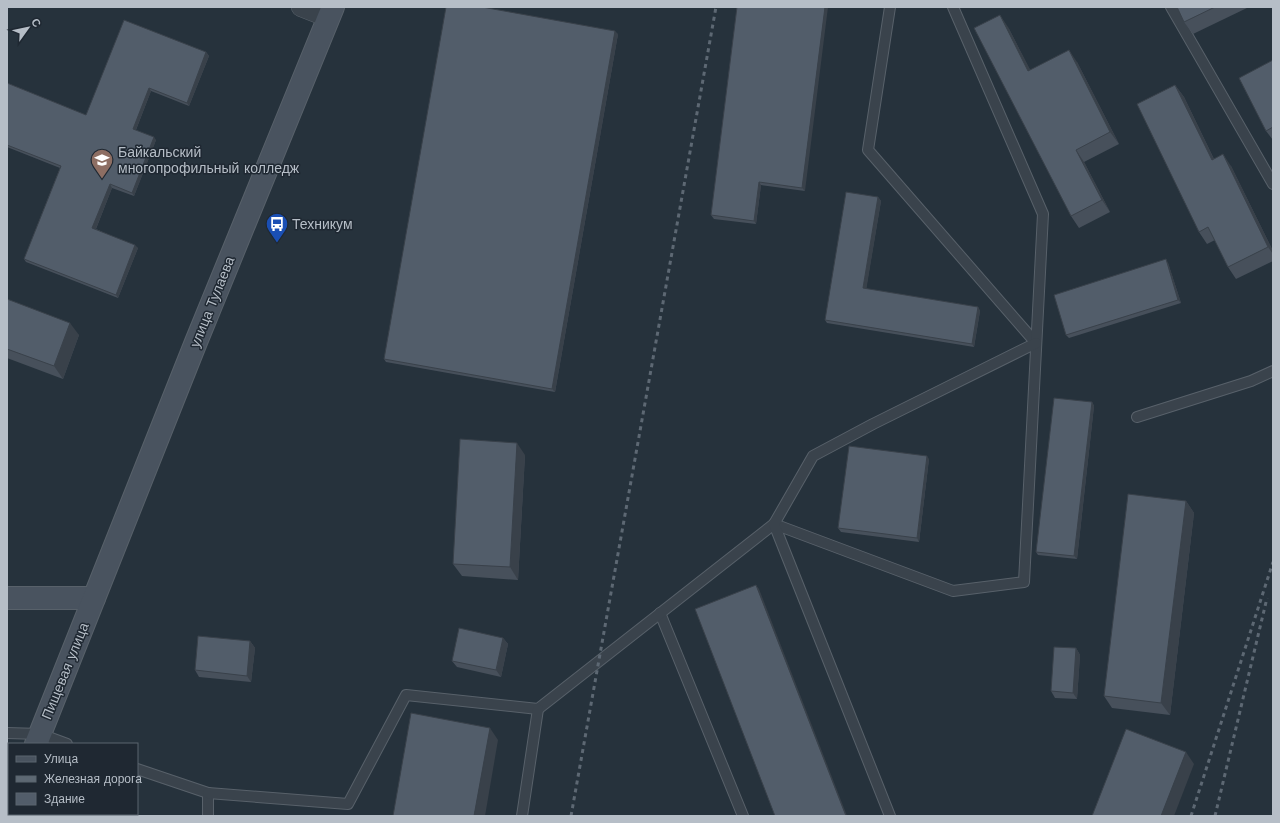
<svg xmlns="http://www.w3.org/2000/svg" width="1280" height="823" font-family="'Work Sans',sans-serif">
<style>
.lines{fill:none;stroke-linecap:round;stroke-linejoin:round}
.service-casing{stroke:#58616a;stroke-width:12}
.minor-casing{stroke:#58616a;stroke-width:20}
.secondary-casing{stroke:#58616a;stroke-width:24}
.service{stroke:#3a434c;stroke-width:10}
.minor{stroke:#3a434c;stroke-width:19}
.secondary{stroke:#49535f;stroke-width:22}
.rail{stroke:#5d6873;stroke-width:3;stroke-dasharray:4 4;stroke-linecap:butt}
.wall{fill:#47505b}
.shaded-wall{fill:#39414a}
.building{fill:#525d6a;stroke:#39414a}
.labels{text-anchor:middle;dominant-baseline:central;stroke-width:3;stroke-linejoin:round;paint-order:stroke}
.poi-label{font-size:14px;fill:#b6bec7;stroke:#1f2832;text-anchor:start}
.street-label{font-size:14px;fill:#b6bec7;stroke:#1f2832}
</style>
<rect width="100%" height="100%" fill="#26323c"/>
<g class="lines">
<g class="service-casing">
<g id="service">
<polyline points="890,7 868,150 1036,343"/>
<polyline points="1171,7 1273,184"/>
<polyline points="1137,417 1251,381 1273,371"/>
<polyline points="660,613 743,816"/>
<polyline points="7,733 40,734 67,744"/>
<polyline points="137,769 208,793 208,816"/>
<polyline points="208,793 348,804 406,695 538,709 774,524 953,591 1024,582 1043,214 953,7"/>
<polyline points="59,816 60,814"/>
<polyline points="522,816 538,709"/>
<polyline points="890,816 774,524 813,456 873,424 1036,343"/>
</g>
</g>
<g class="minor-casing">
<polyline id="minor" points="301,7 329,18"/>
</g>
<g class="secondary-casing">
<g id="secondary">
<polyline points="7,598 94,598"/>
<polyline points="36,744 196,342 333,7"/>
<polyline points="7,813 9,808"/>
</g>
</g>
<use href="#service" class="service"/>
<use href="#minor" class="minor"/>
<use href="#secondary" class="secondary"/>
<g class="rail">
<polyline points="571,816 716,7"/>
<polyline points="1191,816 1273,562"/>
<polyline points="1215,816 1267,598"/>
</g>
</g>
<g class="wall">
<polygon points="737,7 805,191 761,185 756,224 714,219 711,215"/>
<polygon points="1177,7 1249,7 1193,34 1184,22"/>
<polygon points="1008,27 1030,70 1077,62 1119,144 1084,162 1110,212 1079,228 1071,216"/>
<polygon points="618,34 555,392 386,362 384,359"/>
<polygon points="206,52 209,56 189,106 151,91 136,130 156,140 134,196 112,188 96,229 138,248 118,298 26,262 24,259 60,168 7,147 7,83 86,115"/>
<polygon points="1273,60 1273,140 1266,131"/>
<polygon points="1175,85 1184,97 1214,159 1231,166 1273,251 1273,261 1236,279 1228,267 1215,240 1207,244 1199,232"/>
<polygon points="878,197 881,201 866,289 978,307 980,311 974,347 827,323 825,320"/>
<polygon points="1168,263 1181,303 1069,338 1066,335"/>
<polygon points="7,299 79,335 63,379 7,358"/>
<polygon points="1092,402 1094,406 1077,559 1038,555 1036,552"/>
<polygon points="525,455 518,580 462,576 453,564"/>
<polygon points="929,459 919,542 841,532 838,528"/>
<polygon points="1186,501 1194,513 1170,715 1112,708 1104,696"/>
<polygon points="503,638 508,644 501,677 457,667 452,661"/>
<polygon points="250,641 255,648 251,682 199,677 195,670"/>
<polygon points="1076,648 1080,655 1077,699 1055,698 1051,691"/>
</g>
<g class="shaded-wall">
<polygon points="825,7 828,7 805,191 802,188"/>
<polygon points="1000,15 1008,27 1037,83 1028,71"/>
<polygon points="615,31 618,34 555,392 552,389"/>
<polygon points="1069,50 1077,62 1119,144 1110,132"/>
<polygon points="206,52 209,56 189,106 187,103"/>
<polygon points="1175,85 1184,97 1220,172 1212,160"/>
<polygon points="149,88 151,91 135,132 133,129"/>
<polygon points="154,137 156,140 134,196 132,193"/>
<polygon points="1076,150 1084,162 1110,212 1102,200"/>
<polygon points="1223,154 1231,166 1273,251 1273,254 1268,247"/>
<polygon points="759,182 761,185 756,224 754,221"/>
<polygon points="110,184 112,188 95,231 92,228"/>
<polygon points="878,197 881,201 866,291 863,288"/>
<polygon points="135,245 138,248 118,298 116,295"/>
<polygon points="1166,259 1168,263 1181,303 1178,300"/>
<polygon points="978,307 980,311 974,347 972,344"/>
<polygon points="70,323 79,335 63,379 54,366"/>
<polygon points="1092,402 1094,406 1077,559 1074,556"/>
<polygon points="517,443 525,455 518,580 510,567"/>
<polygon points="927,456 929,459 919,542 917,538"/>
<polygon points="1186,501 1194,513 1170,715 1161,703"/>
<polygon points="756,585 759,589 847,816 846,816"/>
<polygon points="503,638 508,644 501,677 496,670"/>
<polygon points="250,641 255,648 251,682 247,676"/>
<polygon points="1076,648 1080,655 1077,699 1073,693"/>
<polygon points="490,728 498,740 485,816 474,816"/>
<polygon points="1186,752 1194,764 1174,816 1161,816"/>
</g>
<g class="building">
<polygon points="446,7 482,7 615,31 552,389 384,359"/>
<polygon points="737,7 825,7 802,188 759,182 754,221 711,215"/>
<polygon points="1177,7 1215,7 1184,22"/>
<polygon points="1000,15 1028,71 1069,50 1110,132 1076,150 1102,200 1071,216 974,28"/>
<polygon points="124,20 206,52 187,103 149,88 133,129 154,137 132,193 110,184 92,228 135,245 116,295 24,259 61,166 7,145 7,83 86,115"/>
<polygon points="1273,60 1273,127 1266,131 1239,78"/>
<polygon points="1175,85 1212,160 1223,154 1268,247 1228,267 1208,227 1199,232 1137,104"/>
<polygon points="846,192 878,197 863,288 978,307 972,344 825,320"/>
<polygon points="1166,259 1178,300 1066,335 1054,295"/>
<polygon points="7,299 70,323 54,366 7,349"/>
<polygon points="1054,398 1092,402 1074,556 1036,552"/>
<polygon points="460,439 517,443 510,567 453,564"/>
<polygon points="849,446 927,456 917,538 838,528"/>
<polygon points="1128,494 1186,501 1161,703 1104,696"/>
<polygon points="756,585 846,816 775,816 695,609"/>
<polygon points="459,628 503,638 496,670 452,661"/>
<polygon points="198,636 250,641 247,676 195,670"/>
<polygon points="1054,647 1076,648 1073,693 1051,691"/>
<polygon points="411,713 490,728 474,816 393,816"/>
<polygon points="1126,729 1186,752 1161,816 1092,816"/>
</g>
<defs>
<g id="university-pin" transform="scale(1.15)"><path d="M0 17L-7.5 6A9.5 9.5 0 1 1 7.5 6Z" fill="#8d6e63" stroke="#1f2832"/><path d="M0-5L7-2L0 1L-7-2ZM-4 1L0 2.5L4 1V4Q0 6-4 4Z" fill="#fff"/></g>
<g id="bus-pin" transform="scale(1.15)"><path d="M0 17L-7.5 6A9.5 9.5 0 1 1 7.5 6Z" fill="#1a4fb4" stroke="#1f2832"/><path d="M-5-6H5V4H4V6H2V4H-2V6H-4V4H-5ZM-3.5-4V0h7V-4ZM-3.5 1.2v1.5H-2V1.2ZM2 1.2v1.5H3.5V1.2Z" fill="#fff"/></g>
</defs>
<g fill-rule="evenodd">
<use href="#university-pin" x="102" y="160"/>
<use href="#bus-pin" x="277" y="224"/>
</g>
<g class="labels">
<g class="poi-label">
<text x="118" y="152">Байкальский<tspan x="118" dy="16">многопрофильный колледж</tspan></text>
<text x="292" y="224">Техникум</text>
</g>
<g class="street-label">
<text transform="translate(212 302) rotate(-68)">улица Тулаева</text>
<text transform="translate(65 671) rotate(-68)">Пищевая улица</text>
</g>
</g>
<rect width="1280" height="823" fill="none" stroke="#b6bec7" stroke-width="16"/>
<rect x="8" y="743" width="130" height="72" fill="#1f2832" stroke="#5b646e"/>
<rect x="16" y="756" width="20" height="6" fill="#49535f" stroke="#5b646e"/>
<text x="44" y="763" font-size="12" fill="#b6bec7">Улица</text>
<rect x="16" y="776" width="20" height="6" fill="#5d6873" stroke="#5b646e"/>
<text x="44" y="783" font-size="12" fill="#b6bec7">Железная дорога</text>
<rect x="16" y="793" width="20" height="12" fill="#525d6a" stroke="#5b646e"/>
<text x="44" y="803" font-size="12" fill="#b6bec7">Здание</text>
<g transform="translate(28 28) rotate(57)" stroke="#1f2832" stroke-width="3" paint-order="stroke">
<path d="M0-3L7 15L0 10L-7 15Z" fill="#b6bec7"/>
<text y="-6" font-size="11" font-weight="bold" text-anchor="middle" fill="#b6bec7">С</text>
</g>
</svg>
